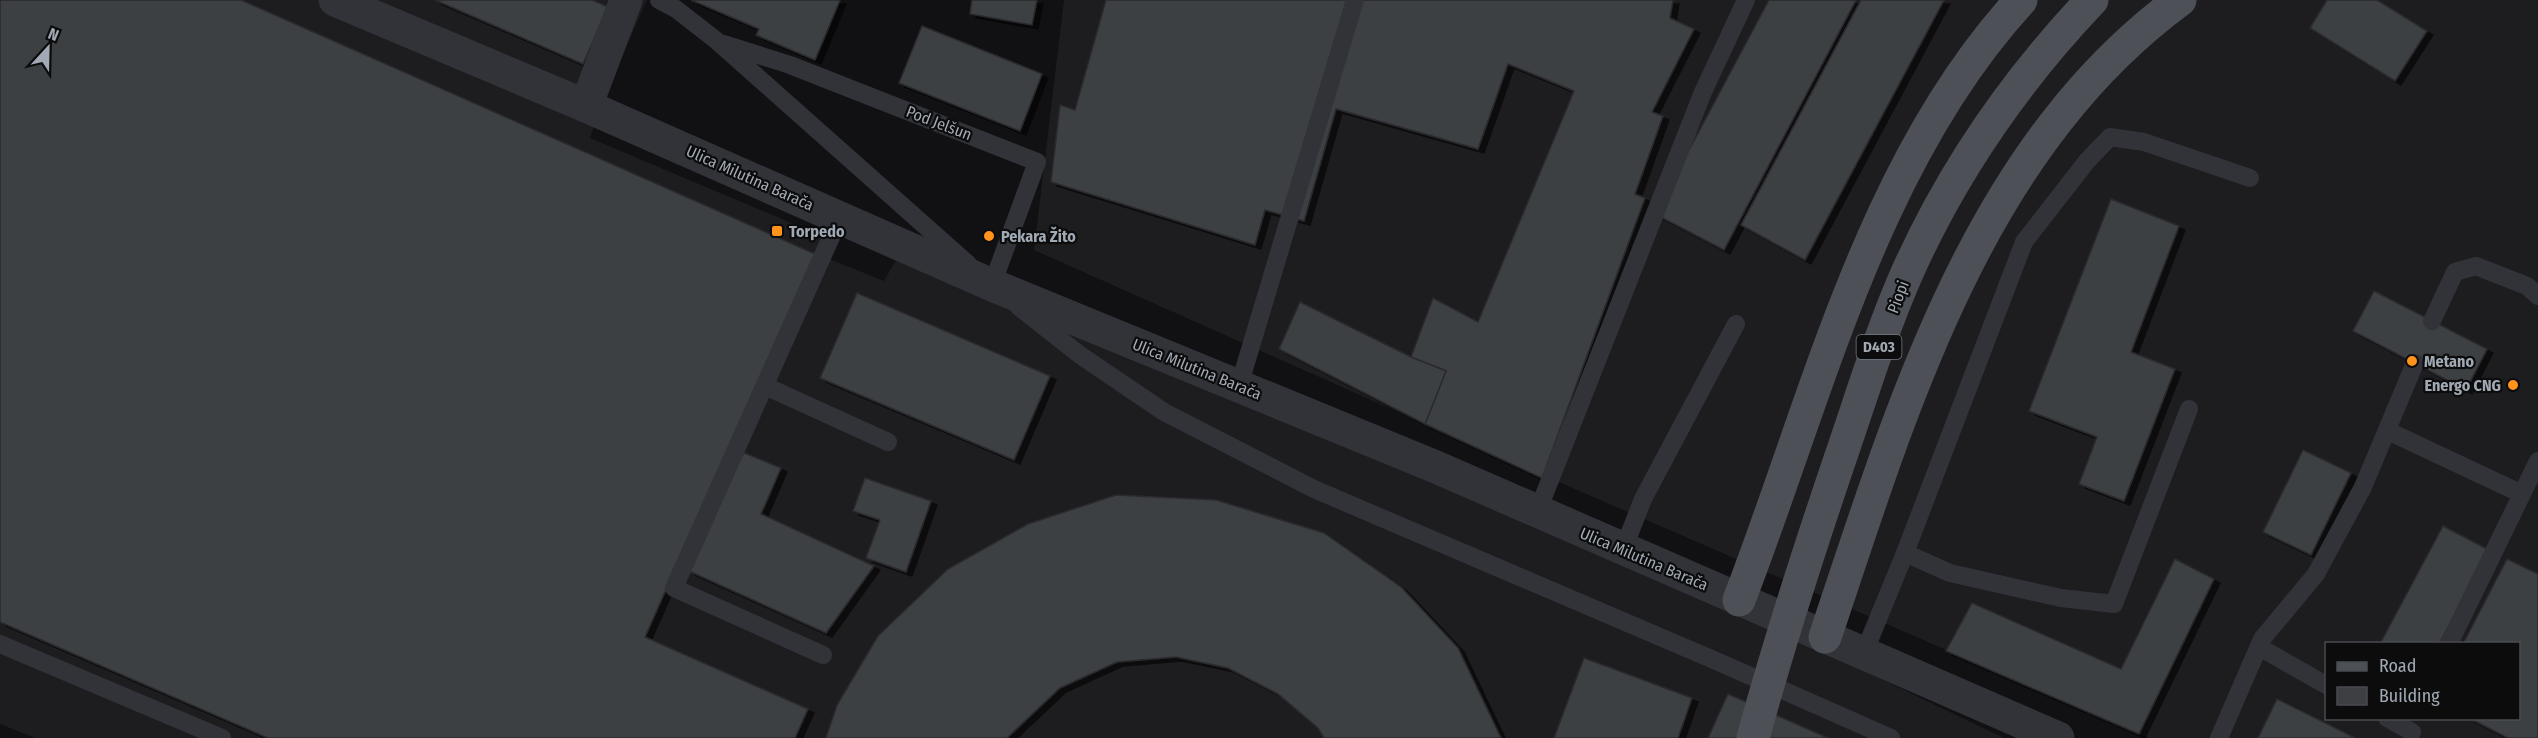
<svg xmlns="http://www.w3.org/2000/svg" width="2538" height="738" font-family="'Fira Sans Condensed',sans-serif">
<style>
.built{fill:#1d1d20;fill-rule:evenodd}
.building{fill:#3d3f43;stroke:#2b2b2f;stroke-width:1.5;filter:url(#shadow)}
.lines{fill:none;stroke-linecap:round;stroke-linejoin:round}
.lane{stroke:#323338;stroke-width:18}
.street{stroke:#323338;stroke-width:33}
.primary{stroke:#4d5157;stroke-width:33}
.primary-bridge{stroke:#4d5157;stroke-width:33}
.poi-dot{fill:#ff931c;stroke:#0c0c0d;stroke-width:2}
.labels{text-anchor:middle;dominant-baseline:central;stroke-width:4.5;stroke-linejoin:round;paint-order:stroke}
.shield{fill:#0c0c0d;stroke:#747b82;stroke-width:1.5}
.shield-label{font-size:15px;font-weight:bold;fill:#a1aab4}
.street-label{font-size:16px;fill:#a1aab4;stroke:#0c0c0d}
.poi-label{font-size:16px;font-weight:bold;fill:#a1aab4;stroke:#0c0c0d;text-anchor:start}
</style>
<defs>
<filter id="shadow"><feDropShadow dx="6" dy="4" stdDeviation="0" flood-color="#0009"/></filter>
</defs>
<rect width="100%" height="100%" fill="#111113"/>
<g class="built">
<polygon points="0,0 647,0 604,97 590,138 834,241 827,258 884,281 904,246 1721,602 2004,738 35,738 0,724"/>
<path d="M1064 0H2538V738H2149L1425 424 1034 250ZM2326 644H2518V718H2326Z"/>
</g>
<g class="building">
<polygon points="0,0 241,0 815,254 645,637 808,709 795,738 268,738 0,622"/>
<polygon points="435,0 592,0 608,7 583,64"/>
<polygon points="691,0 840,0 815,60 756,35 759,29"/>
<polygon points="972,0 1037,0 1032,25 970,14"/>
<polygon points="1106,0 1673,0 1670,18 1694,29 1652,112 1663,116 1635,194 1645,198 1542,478 1425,424 1446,371 1411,357 1433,298 1478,322 1574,91 1508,64 1478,149 1336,109 1304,221 1265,210 1255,245 1051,182 1060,105 1075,110"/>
<polygon points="1769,0 1856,0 1724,250 1655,214"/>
<polygon points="1861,0 1944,0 1805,260 1741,225"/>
<polygon points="2327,0 2377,0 2427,31 2395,81 2310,28"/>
<polygon points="922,26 1042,74 1020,131 899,83"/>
<polygon points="2111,199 2179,226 2131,352 2175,369 2124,501 2079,484 2097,437 2029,411"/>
<polygon points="2374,291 2487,349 2466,390 2353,331"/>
<polygon points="857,293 1050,376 1014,460 820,378"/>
<polygon points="1300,302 1411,357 1446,371 1425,424 1279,349"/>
<polygon points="2303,450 2351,473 2311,555 2263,532"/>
<polygon points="742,452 781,468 761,514 874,566 826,633 689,571"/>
<polygon points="865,478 931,501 906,572 866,558 880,520 853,511"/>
<polygon points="1116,495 1216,500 1324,533 1401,587 1458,648 1501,738 1324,738 1318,728 1278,694 1228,668 1176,657 1117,662 1060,688 1007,738 826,738 837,705 878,636 948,569 1028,524"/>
<polygon points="2443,526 2489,550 2439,644 2380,644"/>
<polygon points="2175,559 2214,579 2139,734 1946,651 1972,603 2121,669"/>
<polygon points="2507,559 2538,574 2538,738 2508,738 2469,718 2518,718 2518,644 2463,644"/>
<polygon points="1584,658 1692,698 1678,738 1554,738"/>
<polygon points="1728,694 1828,738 1708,738"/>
<polygon points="2277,699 2355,738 2258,738"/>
</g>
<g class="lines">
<g class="lane">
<polyline points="659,0 676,9 717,41 968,264"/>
<polyline points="724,44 790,65 1037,162 992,285"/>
<polyline points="1019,307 1080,355 1164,412 1314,489 1714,660 1891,738"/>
<polyline points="2432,321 2455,272 2476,266 2527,286 2538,296"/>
<polyline points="765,386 888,442"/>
<polyline points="1239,386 1355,0"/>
<polyline points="2388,431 2522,494"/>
<polyline points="1537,513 1703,92 1746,0"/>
<polyline points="1623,550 1643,499 1736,324"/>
<polyline points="1905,553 1950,573 2061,598 2114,604 2189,409"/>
<polyline points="0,644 222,738"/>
<polyline points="2449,644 2538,461"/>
<polyline points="2259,647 2326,685"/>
<polyline points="1864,653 1905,553 2024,242 2087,161 2110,137 2144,142 2250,178"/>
<polyline points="823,655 674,588 840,217"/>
<polyline points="2387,718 2412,732"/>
<polyline points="2219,738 2262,639 2316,574 2363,487 2415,363"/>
</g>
<g class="street">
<polyline points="335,0 586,106 992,285 1436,467 2058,738"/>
<polyline points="586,106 626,0"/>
</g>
<g class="primary">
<path d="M1739 600C1817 399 1871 163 2021 0"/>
<path d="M1825 637C1902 408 1976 150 2180 0"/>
</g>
<path class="primary-bridge" d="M1753 738C1779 643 1809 550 1841 456 1862 395 1881 332 1907 273 1953 170 2015 81 2092 0"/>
</g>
<g class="poi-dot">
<rect x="771" y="225" width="12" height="12" rx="3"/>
<circle cx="989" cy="236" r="6"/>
<circle cx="2412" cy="361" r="6"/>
<circle cx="2513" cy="385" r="6"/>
</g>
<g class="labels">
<rect class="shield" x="1856.5" y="335" width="45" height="24" rx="4.5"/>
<g class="shield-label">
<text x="1879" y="347">D403</text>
</g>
<g class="street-label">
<text transform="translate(939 123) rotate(21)">Pod Jelšun</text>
<text transform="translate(750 178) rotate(24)">Ulica Milutina Barača</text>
<text transform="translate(1898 297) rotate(-69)">Piopi</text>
<text transform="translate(1197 369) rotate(22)">Ulica Milutina Barača</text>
<text transform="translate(1644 559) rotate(23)">Ulica Milutina Barača</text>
</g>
<g class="poi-label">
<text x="789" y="231">Torpedo</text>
<text x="1001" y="236">Pekara Žito</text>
<text x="2424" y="361">Metano</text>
<text x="2501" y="385" text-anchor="end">Energo CNG</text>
</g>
</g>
<rect x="2325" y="642" width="195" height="78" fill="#0c0c0d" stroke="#484b50" stroke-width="1.5"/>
<rect x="2337" y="662" width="30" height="9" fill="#4d5157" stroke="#484b50" stroke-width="1.5"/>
<text x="2379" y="672" font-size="18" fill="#a1aab4">Road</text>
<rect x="2337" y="687" width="30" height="18" fill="#3d3f43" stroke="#484b50" stroke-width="1.5"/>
<text x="2379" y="702" font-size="18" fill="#a1aab4">Building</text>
<g transform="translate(48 48) rotate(22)" stroke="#0c0c0d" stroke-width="4.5" paint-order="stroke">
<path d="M0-4.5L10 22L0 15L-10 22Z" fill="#a1aab4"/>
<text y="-9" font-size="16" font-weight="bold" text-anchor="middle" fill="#a1aab4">N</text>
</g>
</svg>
